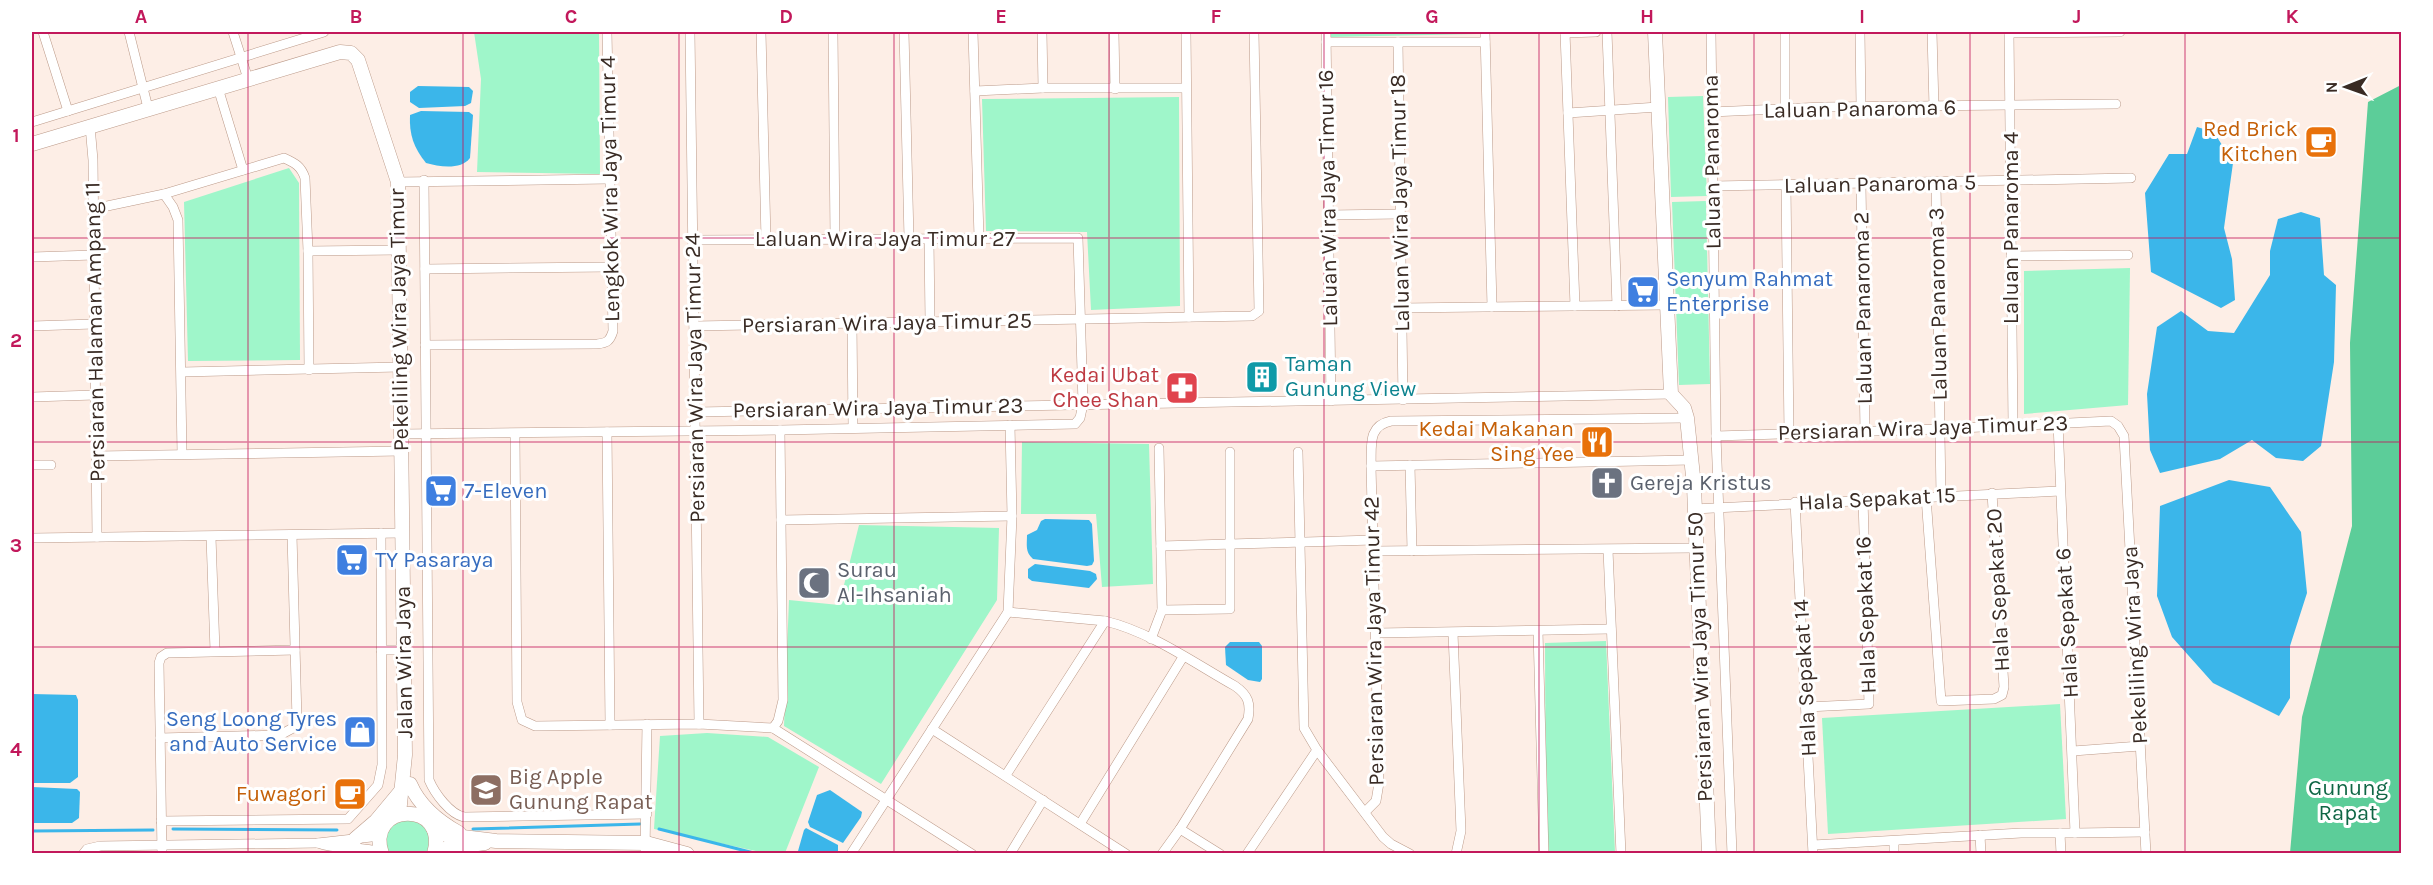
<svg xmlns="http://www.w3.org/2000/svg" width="2433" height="885" font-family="Karla,sans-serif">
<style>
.green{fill:#9ff6ca}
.forest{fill:#5ccd99}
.water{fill:#3bb6ea}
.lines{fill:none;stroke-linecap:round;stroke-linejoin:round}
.stream{stroke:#3bb6ea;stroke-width:3}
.street-casing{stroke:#bc9a89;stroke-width:10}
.secondary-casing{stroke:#bc9a89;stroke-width:15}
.street{stroke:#fff;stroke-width:9}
.secondary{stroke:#fff;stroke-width:14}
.grid{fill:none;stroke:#c2185b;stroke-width:1.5;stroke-opacity:0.55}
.labels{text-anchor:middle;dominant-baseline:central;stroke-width:6;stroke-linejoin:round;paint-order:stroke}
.street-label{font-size:22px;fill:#392b24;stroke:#fff}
.food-label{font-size:22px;fill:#c56008;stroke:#fff;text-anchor:end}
.shop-label{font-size:22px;fill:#366cbe;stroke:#fff;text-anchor:start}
.culture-label{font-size:22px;fill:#0d838f;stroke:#fff;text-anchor:start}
.health-label{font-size:22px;fill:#be3a42;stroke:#fff;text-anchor:end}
.worship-label{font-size:22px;fill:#5b616d;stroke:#fff;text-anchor:start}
.education-label{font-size:22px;fill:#785e54;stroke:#fff;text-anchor:start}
.park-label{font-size:22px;fill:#0f6645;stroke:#fff}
.neatline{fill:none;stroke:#c2185b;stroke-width:2}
.grid-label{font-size:20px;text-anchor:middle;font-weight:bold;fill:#c2185b}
</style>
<rect width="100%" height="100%" fill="#fdeee6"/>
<g class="green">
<polygon points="474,32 599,32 600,174 477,172 481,79"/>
<polygon points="1330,32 1477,32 1477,34 1330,37"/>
<polygon points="1703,96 1707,196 1671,197 1668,97"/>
<polygon points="1179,97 1180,306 1091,310 1087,232 986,231 982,99"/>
<polygon points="289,168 299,183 300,360 188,361 184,202"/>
<polygon points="1706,201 1710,384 1679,385 1672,202"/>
<polygon points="2130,268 2128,405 2024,414 2024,271"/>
<polygon points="1022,442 1149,444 1153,584 1102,587 1096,514 1021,514"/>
<polygon points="859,525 999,528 997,600 881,784 784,726 789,600 839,605"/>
<polygon points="1606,641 1615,853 1546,853 1545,643"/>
<polygon points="2060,704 2066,819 1828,834 1822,718"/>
<polygon points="707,733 768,737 819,767 785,853 765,853 654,829 660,736"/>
<polygon points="416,820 429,831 429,853 386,854 383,841 394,822"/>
</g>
<polygon class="forest" points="2401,85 2401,853 2290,853 2302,717 2352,526 2350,343 2368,102"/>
<g class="water">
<polygon points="418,86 469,87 473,91 471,103 465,106 419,108 410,102 410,92"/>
<path d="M421 111 469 112 473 115 470 158C461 170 440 167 426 163 414 148 409 135 410 115Z"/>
<polygon points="2197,127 2214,132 2233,163 2224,228 2232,259 2235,300 2221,308 2151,272 2145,193 2169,154 2187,154"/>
<polygon points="2301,212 2320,218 2324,275 2336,285 2334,362 2321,446 2303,461 2276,458 2252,440 2220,459 2160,473 2150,450 2147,394 2157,327 2181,311 2208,331 2234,333 2270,275 2270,251 2278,219"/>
<polygon points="2229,480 2270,487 2301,532 2307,593 2290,646 2290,698 2279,716 2213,683 2172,637 2157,596 2160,506"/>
<path d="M1045 519 1089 520 1092 524 1094 561 1092 565 1087 566 1033 559C1025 552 1027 545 1027 535L1037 530 1041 521Z"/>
<polygon points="1035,564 1090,571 1096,574 1097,579 1089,588 1032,581 1028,578 1028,569"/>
<polygon points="1230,642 1259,642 1262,646 1262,679 1260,682 1248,680 1226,665 1225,647"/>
<polygon points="32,694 76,695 78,700 78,777 70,783 32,783"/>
<polygon points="32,787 77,789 80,792 79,818 72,823 32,823"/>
<polygon points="830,790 862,812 861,817 843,843 810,827 808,822 817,795"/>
<polygon points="806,828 838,845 838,853 801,853 798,851 804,830"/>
</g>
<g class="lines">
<g class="stream">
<polyline points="173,829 337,830"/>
<polyline points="473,829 640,824"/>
<polyline points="659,829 758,854"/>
<polyline points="32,831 153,830"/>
</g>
<g class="street-casing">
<g id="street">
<polyline points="43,32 68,111"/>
<polyline points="129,32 148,108"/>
<polyline points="233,32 248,79"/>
<polyline points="690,32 699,724"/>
<polyline points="761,32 766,240"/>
<polyline points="833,32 835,239"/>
<polyline points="904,32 909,239"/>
<polyline points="973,32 979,238"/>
<polyline points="1042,32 1043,88"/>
<polyline points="1114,32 1115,89"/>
<polyline points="1186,32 1189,317"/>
<polyline points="1326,32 1331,401"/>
<polyline points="1485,32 1492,307"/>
<polyline points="1565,32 1575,306"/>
<polyline points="1607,32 1617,306"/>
<polyline points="1711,32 1716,436 1732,854"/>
<polyline points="1785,32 1785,108"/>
<polyline points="1860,32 1861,107"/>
<polyline points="1932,32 1934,108"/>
<polyline points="2009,32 2013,425"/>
<polyline points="1565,33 1596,32"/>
<polyline points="2009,33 2120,32"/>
<polyline points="1326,42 1485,42"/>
<polyline points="1398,42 1403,400"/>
<polyline points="218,88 243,170"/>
<polyline points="975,91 1043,88 1185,88"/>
<polyline points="1711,112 1824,107 2116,104"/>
<polyline points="1568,113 1658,107"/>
<polyline points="32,122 324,32"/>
<polyline points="90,126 93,160 97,537"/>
<path d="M424 180 429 780C435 794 450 814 464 817L647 814"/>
<polyline points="398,182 609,179"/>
<polyline points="1936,183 1941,496"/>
<polyline points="1861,185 1865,432"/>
<polyline points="1713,186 2131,178"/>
<polyline points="1786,186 1789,434"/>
<polyline points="164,194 173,207 178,220 182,453"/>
<path d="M93 209 164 194 284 158C295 163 301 166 305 178L308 251 309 370"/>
<polyline points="1328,215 1400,214"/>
<polyline points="929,239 930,321"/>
<polyline points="308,251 399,250"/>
<polyline points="2011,256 2128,255"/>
<polyline points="32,257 94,255"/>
<polyline points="425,269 611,267"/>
<polyline points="1401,308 1666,305"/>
<polyline points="852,322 853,428"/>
<polyline points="32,326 94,324"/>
<polyline points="694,326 1252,316 1259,311 1254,32"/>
<path d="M425 345 597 344C607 343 610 341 613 331L607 32"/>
<polyline points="182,372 400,367"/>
<polyline points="32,397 95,395"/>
<polyline points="696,412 1671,394"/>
<polyline points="607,432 610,725"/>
<polyline points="401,434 780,430 1075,424 1080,418 1083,404 1078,238 693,240"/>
<polyline points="515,434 517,702 522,720 535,726 699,724 773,728 972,854"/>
<polyline points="1716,436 1940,429 2111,421 2118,426 2124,436 2146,854"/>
<polyline points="1298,452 1304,728 1317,750 1383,837 1391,844 1410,854"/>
<polyline points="96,456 401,451"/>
<polyline points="32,465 51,465"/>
<polyline points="1410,465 1412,551"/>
<polyline points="1371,466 1692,460"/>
<polyline points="1926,497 1941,701 1994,699 2002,695 2004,687 1992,493"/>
<polyline points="1795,502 1813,854"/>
<polyline points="1694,509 2060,491"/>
<polyline points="781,520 1012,516"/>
<polyline points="211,537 215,651"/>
<polyline points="32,538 402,533"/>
<polyline points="1161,546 1374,540"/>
<polyline points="1608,550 1621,854"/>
<polyline points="1374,551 1695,548"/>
<polyline points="1162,610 1230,609 1230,452"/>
<path d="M1008 612 1105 621C1151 632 1194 663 1235 686 1248 695 1251 703 1248 719L1180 829 1162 854"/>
<polyline points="1538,631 1544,854"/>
<polyline points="1377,633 1611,629"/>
<polyline points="1453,633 1461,831 1456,854"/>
<polyline points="1151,639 1162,610 1159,448"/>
<polyline points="381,650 404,650"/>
<polyline points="1807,707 1869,704 1863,499"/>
<polyline points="773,728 778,721 783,700 780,430"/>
<polyline points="932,729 1126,854"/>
<polyline points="160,738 280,735 293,728 297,720 292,535"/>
<polyline points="2073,751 2140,746"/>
<polyline points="1006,775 1105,621"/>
<path d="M1365 812 1376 801 1379 783 1371 466C1372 446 1367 426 1391 421L1687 418"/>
<polyline points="161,821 348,819 378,785 382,765 381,533"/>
<polyline points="1080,824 1183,657"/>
<polyline points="1180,829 1220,854"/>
<polyline points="2060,833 2061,854"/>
<polyline points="2075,833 2145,832"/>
<polyline points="1980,835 1981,854"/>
<polyline points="1894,841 1894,854"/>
<path d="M318 843C338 851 360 845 381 852"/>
<polyline points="1813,845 2021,833 2075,833 2058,423"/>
<polyline points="83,854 87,849 100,846 318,843 371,837 381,831"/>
<polyline points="162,854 159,663 161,657 167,653 295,650"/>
<polyline points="645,854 647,724"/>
<polyline points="851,854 1008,612 1012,516 1010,425"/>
<polyline points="1010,854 1043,800"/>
<polyline points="1247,854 1317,750"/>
</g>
</g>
<g class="secondary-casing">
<g id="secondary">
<polyline points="1655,32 1671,394 1684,408 1687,418 1694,486 1709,854"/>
<polyline points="32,144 340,52 351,53 358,60 398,182 405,755 399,814"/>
<path d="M410 784C419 805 439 822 459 833"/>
<polyline points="434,830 446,835 496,841 646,843 687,854"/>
<polyline points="355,839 376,821 401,791"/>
<polyline points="347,848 354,854"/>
<path d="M382 854C364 802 450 799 434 854"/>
<polyline points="435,854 447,848 485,843"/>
</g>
</g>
<use href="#street" class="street"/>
<use href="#secondary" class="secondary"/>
</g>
<path class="grid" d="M248 32V854M463 32V854M679 32V854M894 32V854M1109 32V854M1324 32V854M1539 32V854M1754 32V854M1970 32V854M2185 32V854M32 238H2402M32 442H2402M32 647H2402"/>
<defs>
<g id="cafe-square" transform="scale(1.725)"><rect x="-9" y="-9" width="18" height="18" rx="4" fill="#e8710a" stroke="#fff"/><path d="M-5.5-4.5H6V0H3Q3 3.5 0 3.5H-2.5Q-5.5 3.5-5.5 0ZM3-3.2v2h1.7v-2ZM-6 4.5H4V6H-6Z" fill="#fff"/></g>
<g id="supermarket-square" transform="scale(1.725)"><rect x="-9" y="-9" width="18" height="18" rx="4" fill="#3f7fe0" stroke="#fff"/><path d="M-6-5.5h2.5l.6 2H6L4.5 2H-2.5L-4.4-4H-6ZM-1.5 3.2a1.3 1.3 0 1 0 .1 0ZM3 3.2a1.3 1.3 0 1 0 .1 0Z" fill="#fff"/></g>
<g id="building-square" transform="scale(1.725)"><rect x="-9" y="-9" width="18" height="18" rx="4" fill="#0f9aa8" stroke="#fff"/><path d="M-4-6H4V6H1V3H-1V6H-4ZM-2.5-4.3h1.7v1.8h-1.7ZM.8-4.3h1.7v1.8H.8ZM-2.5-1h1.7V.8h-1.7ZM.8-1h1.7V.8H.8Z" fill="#fff"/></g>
<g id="pharmacy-square" transform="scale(1.725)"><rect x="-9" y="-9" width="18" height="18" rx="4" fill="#e0444e" stroke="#fff"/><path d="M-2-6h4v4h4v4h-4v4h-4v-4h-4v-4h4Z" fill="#fff"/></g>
<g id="restaurant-square" transform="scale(1.725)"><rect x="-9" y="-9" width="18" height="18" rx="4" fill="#e8710a" stroke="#fff"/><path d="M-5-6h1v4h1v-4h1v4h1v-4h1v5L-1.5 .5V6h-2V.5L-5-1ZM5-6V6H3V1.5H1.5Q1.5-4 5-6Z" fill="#fff"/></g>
<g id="church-square" transform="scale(1.725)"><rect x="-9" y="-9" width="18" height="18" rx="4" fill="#6b7280" stroke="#fff"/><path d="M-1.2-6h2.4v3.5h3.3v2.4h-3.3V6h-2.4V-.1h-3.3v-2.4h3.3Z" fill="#fff"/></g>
<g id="mosque-square" transform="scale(1.725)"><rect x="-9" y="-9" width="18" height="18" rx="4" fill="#6b7280" stroke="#fff"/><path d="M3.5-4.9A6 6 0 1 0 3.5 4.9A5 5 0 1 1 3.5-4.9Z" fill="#fff"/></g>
<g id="shop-square" transform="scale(1.725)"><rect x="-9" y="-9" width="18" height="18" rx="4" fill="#3f7fe0" stroke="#fff"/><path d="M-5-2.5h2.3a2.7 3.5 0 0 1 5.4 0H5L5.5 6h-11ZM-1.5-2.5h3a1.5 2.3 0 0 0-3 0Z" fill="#fff"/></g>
<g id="school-square" transform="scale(1.725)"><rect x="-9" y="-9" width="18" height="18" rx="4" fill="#8d6e63" stroke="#fff"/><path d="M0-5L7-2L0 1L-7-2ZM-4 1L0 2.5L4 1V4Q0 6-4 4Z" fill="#fff"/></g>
</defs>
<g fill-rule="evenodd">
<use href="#cafe-square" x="2321" y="142"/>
<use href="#supermarket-square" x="1643" y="292"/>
<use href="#building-square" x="1262" y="377"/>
<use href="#pharmacy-square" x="1182" y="388"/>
<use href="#restaurant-square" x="1597" y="442"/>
<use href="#church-square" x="1607" y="483"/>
<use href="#supermarket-square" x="441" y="491"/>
<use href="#supermarket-square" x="352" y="560"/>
<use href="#mosque-square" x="814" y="583"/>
<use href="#shop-square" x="360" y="732"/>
<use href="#school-square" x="486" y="790"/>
<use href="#cafe-square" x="350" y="794"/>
</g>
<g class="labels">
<g class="street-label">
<text transform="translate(1860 109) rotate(-1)">Laluan Panaroma 6</text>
<text transform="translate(1712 162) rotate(-91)">Laluan Panaroma</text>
<text transform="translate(1880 184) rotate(-1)">Laluan Panaroma 5</text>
<text transform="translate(610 189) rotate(-91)">Lengkok Wira Jaya Timur 4</text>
<text transform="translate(1328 198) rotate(-91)">Laluan Wira Jaya Timur 16</text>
<text transform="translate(1400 203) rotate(-91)">Laluan Wira Jaya Timur 18</text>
<text transform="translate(2011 228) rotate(-90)">Laluan Panaroma 4</text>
<text x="885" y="239">Laluan Wira Jaya Timur 27</text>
<text transform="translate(1938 304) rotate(-91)">Laluan Panaroma 3</text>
<text transform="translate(1863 308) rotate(-91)">Laluan Panaroma 2</text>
<text transform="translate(399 320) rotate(-91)">Pekeliling Wira Jaya Timur</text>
<text transform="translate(887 323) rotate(-1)">Persiaran Wira Jaya Timur 25</text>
<text transform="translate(95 332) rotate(-91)">Persiaran Halaman Ampang 11</text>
<text transform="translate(695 378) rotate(-91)">Persiaran Wira Jaya Timur 24</text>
<text transform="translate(878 408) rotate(-1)">Persiaran Wira Jaya Timur 23</text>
<text transform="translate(1923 428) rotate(-2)">Persiaran Wira Jaya Timur 23</text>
<text transform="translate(1877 499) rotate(-3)">Hala Sepakat 15</text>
<text transform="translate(1998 590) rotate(-93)">Hala Sepakat 20</text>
<text transform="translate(1866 615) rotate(-92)">Hala Sepakat 16</text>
<text transform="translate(2067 623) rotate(-93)">Hala Sepakat 6</text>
<text transform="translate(1374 641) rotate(-91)">Persiaran Wira Jaya Timur 42</text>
<text transform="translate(2135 645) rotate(-93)">Pekeliling Wira Jaya</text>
<text transform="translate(1700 657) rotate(-92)">Persiaran Wira Jaya Timur 50</text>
<text transform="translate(404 662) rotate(-91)">Jalan Wira Jaya</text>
<text transform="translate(1805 678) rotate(-93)">Hala Sepakat 14</text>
</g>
<g class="food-label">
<text x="2298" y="129">Red Brick<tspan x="2298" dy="25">Kitchen</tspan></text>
<text x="1574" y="429">Kedai Makanan<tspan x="1574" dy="25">Sing Yee</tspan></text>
<text x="327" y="794">Fuwagori</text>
</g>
<g class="shop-label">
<text x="1666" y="279">Senyum Rahmat<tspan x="1666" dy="25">Enterprise</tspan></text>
<text x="464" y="491">7-Eleven</text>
<text x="375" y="560">TY Pasaraya</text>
<text x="337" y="719" text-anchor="end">Seng Loong Tyres<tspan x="337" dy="25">and Auto Service</tspan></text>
</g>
<g class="culture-label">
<text x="1285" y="364">Taman<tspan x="1285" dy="25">Gunung View</tspan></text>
</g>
<g class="health-label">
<text x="1159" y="375">Kedai Ubat<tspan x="1159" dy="25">Chee Shan</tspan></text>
</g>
<g class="worship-label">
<text x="1630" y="483">Gereja Kristus</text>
<text x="837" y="570">Surau<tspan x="837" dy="25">Al-Ihsaniah</tspan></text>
</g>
<g class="education-label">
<text x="509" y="777">Big Apple<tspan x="509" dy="25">Gunung Rapat</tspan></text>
</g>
<g class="park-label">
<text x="2348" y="788">Gunung<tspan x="2348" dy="25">Rapat</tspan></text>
</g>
</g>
<rect width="2433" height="885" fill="none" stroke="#ffffff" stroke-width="66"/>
<g transform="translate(2346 87) rotate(269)" stroke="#ffffff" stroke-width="4.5" paint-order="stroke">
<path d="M0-4.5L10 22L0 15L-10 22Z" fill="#392b24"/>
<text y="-9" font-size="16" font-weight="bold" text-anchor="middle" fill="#392b24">N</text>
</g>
<rect x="33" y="33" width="2367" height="819" class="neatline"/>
<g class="grid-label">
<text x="141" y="23">A</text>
<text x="356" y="23">B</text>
<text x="571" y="23">C</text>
<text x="786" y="23">D</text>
<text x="1001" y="23">E</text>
<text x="1216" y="23">F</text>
<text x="1432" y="23">G</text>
<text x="1647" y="23">H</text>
<text x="1862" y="23">I</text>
<text x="2077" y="23">J</text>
<text x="2292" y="23">K</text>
<text x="16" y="142">1</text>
<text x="16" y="347">2</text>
<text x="16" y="552">3</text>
<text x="16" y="756">4</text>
</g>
</svg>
